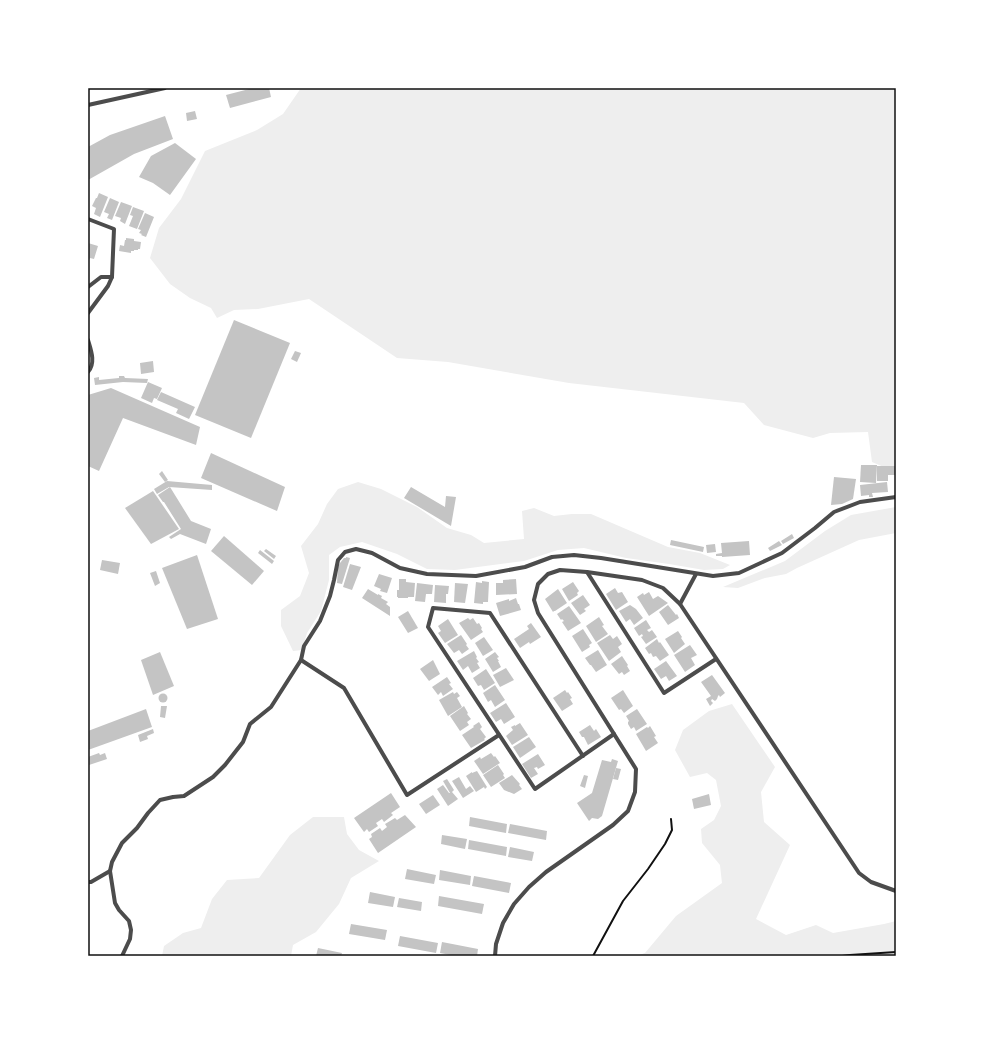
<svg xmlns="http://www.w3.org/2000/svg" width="984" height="1044" font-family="'DM Sans',sans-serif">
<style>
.green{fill:#eee}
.building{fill:#c4c4c4}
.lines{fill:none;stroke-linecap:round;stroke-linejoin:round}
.path{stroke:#111;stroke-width:2}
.minor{stroke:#4c4c4c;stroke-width:4}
.neatline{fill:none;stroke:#111;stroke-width:1.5}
</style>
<rect width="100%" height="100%" fill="#fff"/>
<g class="green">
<polygon points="301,88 896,88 896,470 891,470 872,462 868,432 830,433 813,438 764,425 744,403 569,383 448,362 397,358 309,299 258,309 234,310 217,318 211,308 190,298 170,284 150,258 159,228 181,199 205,151 257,130 283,114"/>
<polygon points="358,482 381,489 417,507 447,528 471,535 484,543 524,539 522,511 534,508 554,516 572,514 591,514 668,547 700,553 730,565 723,569 704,570 669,564 626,558 584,548 558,550 524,561 455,570 427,569 397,554 362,542 340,547 329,555 329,580 321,611 307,633 302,650 293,651 281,626 281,610 300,596 309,573 301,546 318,524 327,504 338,489"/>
<polygon points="896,507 896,533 859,540 797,568 786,574 765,578 738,588 723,587 785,561 825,531 851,515"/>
<polygon points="732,704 775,767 761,792 764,822 790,845 756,919 786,935 816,925 833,933 884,924 896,921 896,956 636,956 645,953 676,916 722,883 720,865 702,843 701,829 714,820 721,806 716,780 707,773 690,777 675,750 683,730 709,711"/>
<polygon points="313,817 344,817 347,834 359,850 379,861 351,878 339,904 316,932 293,945 291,956 162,956 164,946 183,933 201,928 212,899 227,880 259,878 290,835"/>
</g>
<g class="building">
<polygon points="253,88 269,88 271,97 230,108 226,95"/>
<polygon points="195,111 197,119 187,121 186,113"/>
<polygon points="165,116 173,139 134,154 88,180 88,147 110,135"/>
<polygon points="175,143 196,159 170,195 153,183 139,177 151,156"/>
<polygon points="99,193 108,197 100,217 94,214 96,208 92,206 96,198 97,198"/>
<polygon points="110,198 119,202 112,220 107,218 109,214 104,212"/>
<polygon points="121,202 132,206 125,224 120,221 121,218 115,216"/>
<polygon points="133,207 144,211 137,229 129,226 133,216 130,215"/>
<polygon points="145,213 154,217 146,237 141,235 142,234 139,233 141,230 138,229"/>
<polygon points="126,238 134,239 134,241 141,242 140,249 138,249 138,250 134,250 134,251 131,251 131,253 119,251 120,245 124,246 125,240 126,240"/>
<polygon points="88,243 98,246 94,259 90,258 88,262"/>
<polygon points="234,320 290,343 251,438 195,415"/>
<polygon points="295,351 301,353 297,362 291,359"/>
<polygon points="153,361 154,372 141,374 140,363"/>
<polygon points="119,376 124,376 125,378 148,379 147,383 123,382 95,385 94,378 99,377 99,380 119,378"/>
<polygon points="148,382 162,388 157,399 154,398 152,403 141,398"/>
<polygon points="111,388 200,427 196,445 123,418 99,471 88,466 88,395"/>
<polygon points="161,392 195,407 189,419 176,413 178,409 157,400"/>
<polygon points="211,453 285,487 277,511 201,478"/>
<polygon points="861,465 877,465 876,483 860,482"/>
<polygon points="877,466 896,466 896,475 888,475 888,481 877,481"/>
<polygon points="162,471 168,480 165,482 159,474"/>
<polygon points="834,477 856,479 853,499 842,504 831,505"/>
<polygon points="167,481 212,485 212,490 169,487 157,494 154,489"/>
<polygon points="887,482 888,492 872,493 873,497 869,497 869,495 861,496 860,485"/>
<polygon points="170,487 191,521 211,529 206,544 180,534 171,539 169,537 181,529 164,502 163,502 158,495"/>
<polygon points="411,487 445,507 446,496 456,497 451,526 404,498"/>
<polygon points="153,491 179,529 151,544 125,508"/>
<polygon points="792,534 794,538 783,544 781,541"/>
<polygon points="224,536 264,571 252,585 211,551"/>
<polygon points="671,540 704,547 703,552 670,545"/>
<polygon points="749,541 750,555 722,557 722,556 716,556 716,554 722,553 721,543"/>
<polygon points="779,541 782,545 770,551 768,548"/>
<polygon points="715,544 716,552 707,553 706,545"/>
<polygon points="266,549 276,556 274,559 264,551"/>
<polygon points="260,550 274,561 272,564 258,553"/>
<polygon points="197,555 218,619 187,629 162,568"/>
<polygon points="346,557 350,558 342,584 337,583 338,567 340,563 344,558 346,558"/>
<polygon points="102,560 120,563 118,574 100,570"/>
<polygon points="350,564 361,567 352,590 343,587"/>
<polygon points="156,571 160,583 155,586 150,573"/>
<polygon points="379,574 392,578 387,593 380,591 381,589 374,586"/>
<polygon points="399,579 406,579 406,582 415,583 414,597 408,597 408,598 398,598 398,597 397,597 397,590 399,590"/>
<polygon points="516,579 517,594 496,595 496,583 503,583 503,580"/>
<polygon points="482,581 489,582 488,602 483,602 483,604 474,603 476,582 482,583"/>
<polygon points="573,582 579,591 577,593 578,595 569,601 562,589"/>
<polygon points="417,583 433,585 432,594 426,594 425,602 415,601"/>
<polygon points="455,583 468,584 465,603 454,602"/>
<polygon points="435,585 449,586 448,594 446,594 446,603 434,602"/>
<polygon points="615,588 618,593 622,592 628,602 616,610 606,594"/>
<polygon points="368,589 378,595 378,594 382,596 381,598 388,602 386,604 390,607 390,616 362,598"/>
<polygon points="558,589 567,603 555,611 554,611 553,612 545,599"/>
<polygon points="649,592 653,599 658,596 668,603 649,616 637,597 643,593 644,595"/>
<polygon points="583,595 590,605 584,609 586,611 580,615 571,603"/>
<polygon points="516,598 518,604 519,604 521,610 500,616 496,603 509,599 509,601"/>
<polygon points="630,605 636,609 643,618 634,625 630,619 626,622 619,611"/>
<polygon points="668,605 676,615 677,614 679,618 668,625 659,612"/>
<polygon points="569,606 581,623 568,631 562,622 564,621 562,619 561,620 557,614"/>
<polygon points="408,611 418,628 408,633 398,617"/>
<polygon points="599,617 604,625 602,626 608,634 596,642 586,626"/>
<polygon points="468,618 470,620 473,618 477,624 479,623 482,628 481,629 483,632 471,640 459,623"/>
<polygon points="448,619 458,635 445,643 438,633 441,631 438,626"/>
<polygon points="646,620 651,628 647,630 649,632 652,630 657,637 646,644 641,637 643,636 642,634 639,636 634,628"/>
<polygon points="531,623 541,637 530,644 529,642 520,648 514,639 529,629 527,626"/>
<polygon points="583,629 592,643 589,645 590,647 582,652 572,636"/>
<polygon points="678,631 682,637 681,638 685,644 674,653 665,639"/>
<polygon points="461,635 467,644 466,645 469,649 462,654 459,650 454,653 447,644"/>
<polygon points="610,635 613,639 617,636 622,644 618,647 621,652 609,661 597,643"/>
<polygon points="484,637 493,650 483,656 475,643"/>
<polygon points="657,639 659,643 660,642 669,655 660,661 656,656 653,657 651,653 649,654 645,648"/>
<polygon points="690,645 697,655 691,658 695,665 685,672 674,655"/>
<polygon points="598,650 607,665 596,672 591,665 590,665 585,658"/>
<polygon points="474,651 477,657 476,658 479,662 477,663 480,668 472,673 468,666 463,670 457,661"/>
<polygon points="160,652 174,686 153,695 141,660"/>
<polygon points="495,652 499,657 497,658 499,661 498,661 501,667 493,672 485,659"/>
<polygon points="622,656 628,665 627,666 630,671 624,675 622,672 619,674 611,664"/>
<polygon points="433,660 440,674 429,681 420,669"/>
<polygon points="666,661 677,676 669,681 666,676 661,679 654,669"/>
<polygon points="506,668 514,680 500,687 493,675"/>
<polygon points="486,669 495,683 484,690 481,685 478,686 473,678"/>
<polygon points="712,675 725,693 720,697 719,695 718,696 717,699 715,701 712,699 711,701 713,703 710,706 706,699 711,696 701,682"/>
<polygon points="447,677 451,683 449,684 453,689 443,696 441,692 438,695 432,687"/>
<polygon points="495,685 505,700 495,707 491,700 488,702 483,693"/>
<polygon points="565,690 567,693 568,692 572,698 570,699 573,704 562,711 553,698"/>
<polygon points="623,690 633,706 624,713 621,709 619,710 611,698"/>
<polygon points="453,692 454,694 457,692 460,696 457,698 462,707 448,716 439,700"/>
<circle cx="163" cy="698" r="4.5"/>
<polygon points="506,703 515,717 504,724 501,719 496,722 490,713"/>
<polygon points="161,706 167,706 165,718 160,717"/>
<polygon points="464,706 468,713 467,714 471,719 467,722 469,725 460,731 450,716"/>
<polygon points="146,709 152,727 88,750 88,731"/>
<polygon points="637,709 647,724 636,731 634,727 631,729 628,724 628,722 629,721 626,716"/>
<polygon points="479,722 482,727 480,729 486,737 484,739 485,740 471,748 462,735 474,727 473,726"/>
<polygon points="520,723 528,735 512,745 506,736 513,730 511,727 515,725 515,726"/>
<polygon points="590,725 594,731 596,729 601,737 588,745 584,737 582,737 579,732"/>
<polygon points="650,726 656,736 654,737 658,743 646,751 636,734 647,727 648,728"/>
<polygon points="153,729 154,733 147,736 148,739 140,742 138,735"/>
<polygon points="529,737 536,747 520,758 513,747"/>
<polygon points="99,753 100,755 105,753 107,759 89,765 88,757"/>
<polygon points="491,753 494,757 495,756 500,763 483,774 474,761 480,757 481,759"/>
<polygon points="538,754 545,765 538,769 537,767 534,768 538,774 531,778 522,764"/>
<polygon points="612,759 618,761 602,816 598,819 592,818 589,821 577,803 592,793 602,760 611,762"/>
<polygon points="498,765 504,774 503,775 505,778 491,787 483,775"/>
<polygon points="616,768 621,769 618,780 613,779"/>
<polygon points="477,771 487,787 485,789 484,787 476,792 466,776 472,772 472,773"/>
<polygon points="512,775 520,784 519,785 522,789 514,794 504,790 499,783"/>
<polygon points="584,775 588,776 585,788 580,786"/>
<polygon points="459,777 466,789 470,786 474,791 463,798 452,781"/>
<polygon points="447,779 454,790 452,792 458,799 448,806 437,789 443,785 449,793 450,793 443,781"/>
<polygon points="391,793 400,807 391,813 393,815 384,822 382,819 376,823 378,826 369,832 367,829 364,832 354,818"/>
<polygon points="709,794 711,805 694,809 692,799"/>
<polygon points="433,795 440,805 426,814 419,804"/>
<polygon points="405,815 416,827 378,853 369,839 372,837 371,834 380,828 382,831 387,827 385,824 395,818 397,820"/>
<polygon points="470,817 507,824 506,833 469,826"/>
<polygon points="510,824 547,831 546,840 508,833"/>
<polygon points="442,835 467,839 465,849 441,844"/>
<polygon points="469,840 507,847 506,856 468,849"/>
<polygon points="510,847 534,852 532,861 508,857"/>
<polygon points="407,869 436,875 434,884 405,879"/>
<polygon points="440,870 471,876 470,885 439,880"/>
<polygon points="474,876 511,883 509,893 472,886"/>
<polygon points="370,892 395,897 393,907 368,903"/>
<polygon points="439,896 484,904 482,914 438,906"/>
<polygon points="399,898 422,902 421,911 397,907"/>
<polygon points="351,924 387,930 385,940 349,934"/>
<polygon points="400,936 438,943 436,953 398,946"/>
<polygon points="442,942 478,949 477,956 456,956 440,953"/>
<polygon points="318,948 342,953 341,956 316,956"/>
</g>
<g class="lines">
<g class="path">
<polyline points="593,956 623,901 648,869 665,844 672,830 671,819"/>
<polyline points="842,956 850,955 896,952"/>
</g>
<g class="minor">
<polyline points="88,105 165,88"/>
<polyline points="88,219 114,229 112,277 108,286 88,313"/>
<polyline points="88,287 101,277 112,277"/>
<path d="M88 340C91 350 96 363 88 372"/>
<polyline points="587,572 664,693 716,659"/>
<polyline points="680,604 696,574"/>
<polyline points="301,660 344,688 407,795 499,735"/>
<polyline points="583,756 490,613 433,608 428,627 535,789 614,734"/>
<polyline points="88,882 91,882 110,871"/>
<polyline points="122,956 130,939 131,930 129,921 119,910 115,903 110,871 112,862 122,843 137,828 148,813 160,800 173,797 184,796 213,777 225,765 243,742 250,724 271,707 301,660 304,646 320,621 330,596 334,580 338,560 345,552 356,549 372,553 400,568 427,574 476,576 525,567 552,557 574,555 601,558 713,576 739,573 782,553 815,528 834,512 860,502 896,497"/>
<polyline points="495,956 496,944 503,923 514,904 529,887 546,872 613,825 628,811 635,792 636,769 538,613 534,600 538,584 548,574 560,570 587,572 642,580 663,588 680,604 859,873 871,882 896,891"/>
</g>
</g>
<rect width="984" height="1044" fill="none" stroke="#ffffff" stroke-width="178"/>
<rect x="89" y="89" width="806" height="866" class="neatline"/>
</svg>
